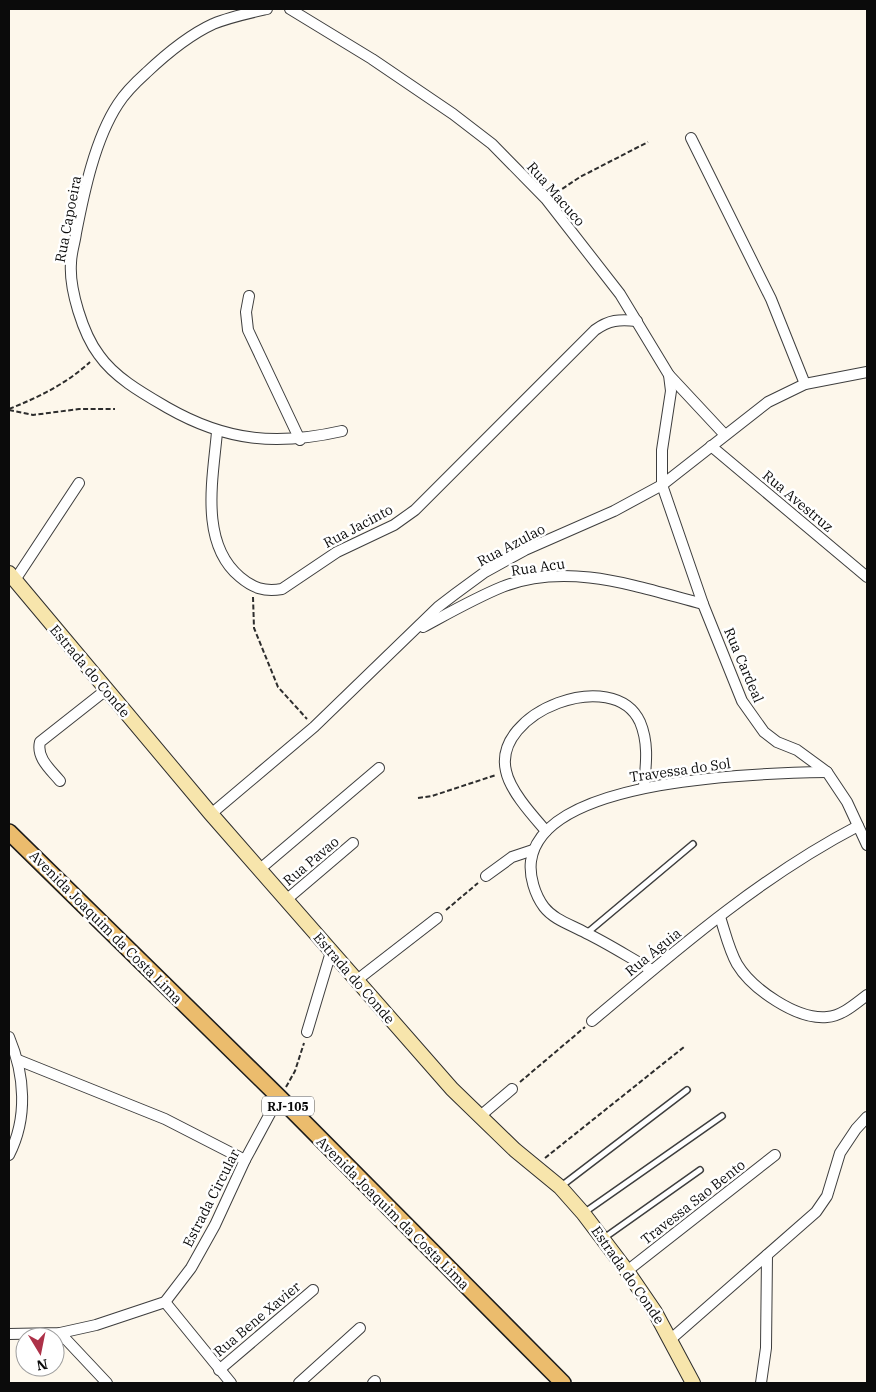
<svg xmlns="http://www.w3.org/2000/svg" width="876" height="1392" font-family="'IBM Plex Serif',serif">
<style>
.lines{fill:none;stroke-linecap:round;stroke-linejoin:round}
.lane-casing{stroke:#3e3e3e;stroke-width:8}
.street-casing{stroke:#3e3e3e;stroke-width:12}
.secondary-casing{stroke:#2d2d2d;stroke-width:16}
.primary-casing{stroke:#1c1c1c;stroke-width:18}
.path{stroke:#2d2d2d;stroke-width:2;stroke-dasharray:5 2.5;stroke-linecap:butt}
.lane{stroke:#fff;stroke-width:5}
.street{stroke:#fff;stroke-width:10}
.secondary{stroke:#f7e5ac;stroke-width:14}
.primary{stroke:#ebbc6d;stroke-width:15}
.labels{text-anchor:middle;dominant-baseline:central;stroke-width:5;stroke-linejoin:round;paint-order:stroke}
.shield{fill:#fff;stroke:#545454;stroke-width:1}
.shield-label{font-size:12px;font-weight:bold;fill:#0b0b0b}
.street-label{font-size:14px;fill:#0b0b0b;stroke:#fff}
</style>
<rect width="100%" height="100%" fill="#fdf7eb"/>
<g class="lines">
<g class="lane-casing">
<g id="lane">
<polyline points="587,933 693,844"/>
<polyline points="560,1187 687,1090"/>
<polyline points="585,1212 722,1116"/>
<polyline points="604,1238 700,1170"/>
</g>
</g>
<g class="street-casing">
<g id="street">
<path d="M267 9C249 13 230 17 213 24 189 35 165 55 146 73 136 82 125 93 118 104 95 139 84 192 76 233 75 242 71 253 71 263 69 289 83 334 99 355 115 378 144 394 168 408 226 441 276 446 342 431"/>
<polyline points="290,9 372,59 453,114 492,144 546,199 620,294 669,375 671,391 662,450 662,485 703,604 742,701 764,732 777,742 797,750 827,772 847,802 867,845"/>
<polyline points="691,138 771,299 805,384"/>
<polyline points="249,296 246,312 248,330 300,440"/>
<polyline points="669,375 725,435"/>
<path d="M217 432C213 478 199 543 240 577 253 588 264 592 282 589L337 552 394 525 415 510 595 330C609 320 619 319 637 321"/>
<polyline points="711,446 867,577"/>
<polyline points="15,580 79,483"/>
<path d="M423 627C449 613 475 598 502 587 568 561 638 587 703 604"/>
<path d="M60 781C51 770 36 758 40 742L106 690"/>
<polyline points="211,814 314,727 438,607 455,594 485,572 525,550 614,511 662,485 768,402 805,384 867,372"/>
<path d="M546 831C533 816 510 791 506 771 492 712 614 665 640 722 649 743 646 765 644 786"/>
<polyline points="260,869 379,768"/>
<polyline points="486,876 512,857 533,850"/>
<polyline points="286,900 353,843"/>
<path d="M720 917C725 932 729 950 737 964 752 989 797 1020 827 1017 842 1016 855 1004 867 995"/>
<path d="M652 970C630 958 609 944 586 933 572 925 554 920 544 907 535 895 529 876 531 861 543 777 762 773 827 772"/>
<polyline points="357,980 437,918"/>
<path d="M592 1021C676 950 760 877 858 826"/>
<polyline points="307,1032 331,952"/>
<path d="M9 1037C25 1075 28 1118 9 1155"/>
<polyline points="18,1060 165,1119 245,1160"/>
<polyline points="479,1117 512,1089"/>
<polyline points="627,1271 775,1155"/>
<polyline points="165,1302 231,1383"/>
<polyline points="60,1333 107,1383"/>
<polyline points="9,1334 60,1333 96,1325 165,1302 191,1268 215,1225 245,1160 279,1097"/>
<polyline points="671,1339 816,1212 827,1196 840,1153 856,1129 867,1117"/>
<polyline points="219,1370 313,1290"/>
<polyline points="299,1383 360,1328"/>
<polyline points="373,1383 375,1381"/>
<polyline points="761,1383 766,1348 767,1255"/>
</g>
</g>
<g class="secondary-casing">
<polyline id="secondary" points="9,573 211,814 452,1089 515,1150 560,1187 583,1213 627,1271 655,1312 693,1383"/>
</g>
<g class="primary-casing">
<polyline id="primary" points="9,832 279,1097 563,1383"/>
</g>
<g class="path">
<polyline points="556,193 580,177 648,142"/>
<path d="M9 409C39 397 66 384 90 362"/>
<polyline points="9,410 33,415 79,409 115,409"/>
<polyline points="253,597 254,628 278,687 307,719"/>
<polyline points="418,798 432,796 496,775"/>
<polyline points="446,910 478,883"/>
<polyline points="520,1082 585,1027"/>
<polyline points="286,1087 295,1071 304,1043"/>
<polyline points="545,1158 684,1047"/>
</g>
<use href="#lane" class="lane"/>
<use href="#street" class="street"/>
<use href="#secondary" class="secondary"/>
<use href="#primary" class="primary"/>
</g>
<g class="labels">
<rect class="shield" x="262" y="1096.5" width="52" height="19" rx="4"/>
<g class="shield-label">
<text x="288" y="1106">RJ-105</text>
</g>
<g class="street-label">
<text transform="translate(556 194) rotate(49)">Rua Macuco</text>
<text transform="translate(68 219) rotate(-79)">Rua Capoeira</text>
<text transform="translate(798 501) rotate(40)">Rua Avestruz</text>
<text transform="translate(358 526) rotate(-28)">Rua Jacinto</text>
<text transform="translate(511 545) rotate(-28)">Rua Azulao</text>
<text transform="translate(538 567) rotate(-8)">Rua Acu</text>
<text transform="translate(744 665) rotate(67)">Rua Cardeal</text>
<text transform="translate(90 671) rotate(50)">Estrada do Conde</text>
<text transform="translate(680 770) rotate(-8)">Travessa do Sol</text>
<text transform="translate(311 861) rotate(-40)">Rua Pavao</text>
<text transform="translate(106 927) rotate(45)">Avenida Joaquim da Costa Lima</text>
<text transform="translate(653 952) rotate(-39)">Rua Águia</text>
<text transform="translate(354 978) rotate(49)">Estrada do Conde</text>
<text transform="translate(211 1198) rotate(-63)">Estrada Circular</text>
<text transform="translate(693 1202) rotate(-38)">Travessa Sao Bento</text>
<text transform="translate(393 1213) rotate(45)">Avenida Joaquim da Costa Lima</text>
<text transform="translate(628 1275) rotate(55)">Estrada do Conde</text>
<text transform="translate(257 1319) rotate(-40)">Rua Bene Xavier</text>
</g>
</g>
<rect width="876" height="1392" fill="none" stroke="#0b0b0b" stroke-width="20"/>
<g transform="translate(40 1352) rotate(170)"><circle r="24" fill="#ffffff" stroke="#9d9d9d"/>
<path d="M0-4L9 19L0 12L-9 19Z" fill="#ad3148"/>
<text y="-8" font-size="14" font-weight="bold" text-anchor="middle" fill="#0b0b0b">N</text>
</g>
</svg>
